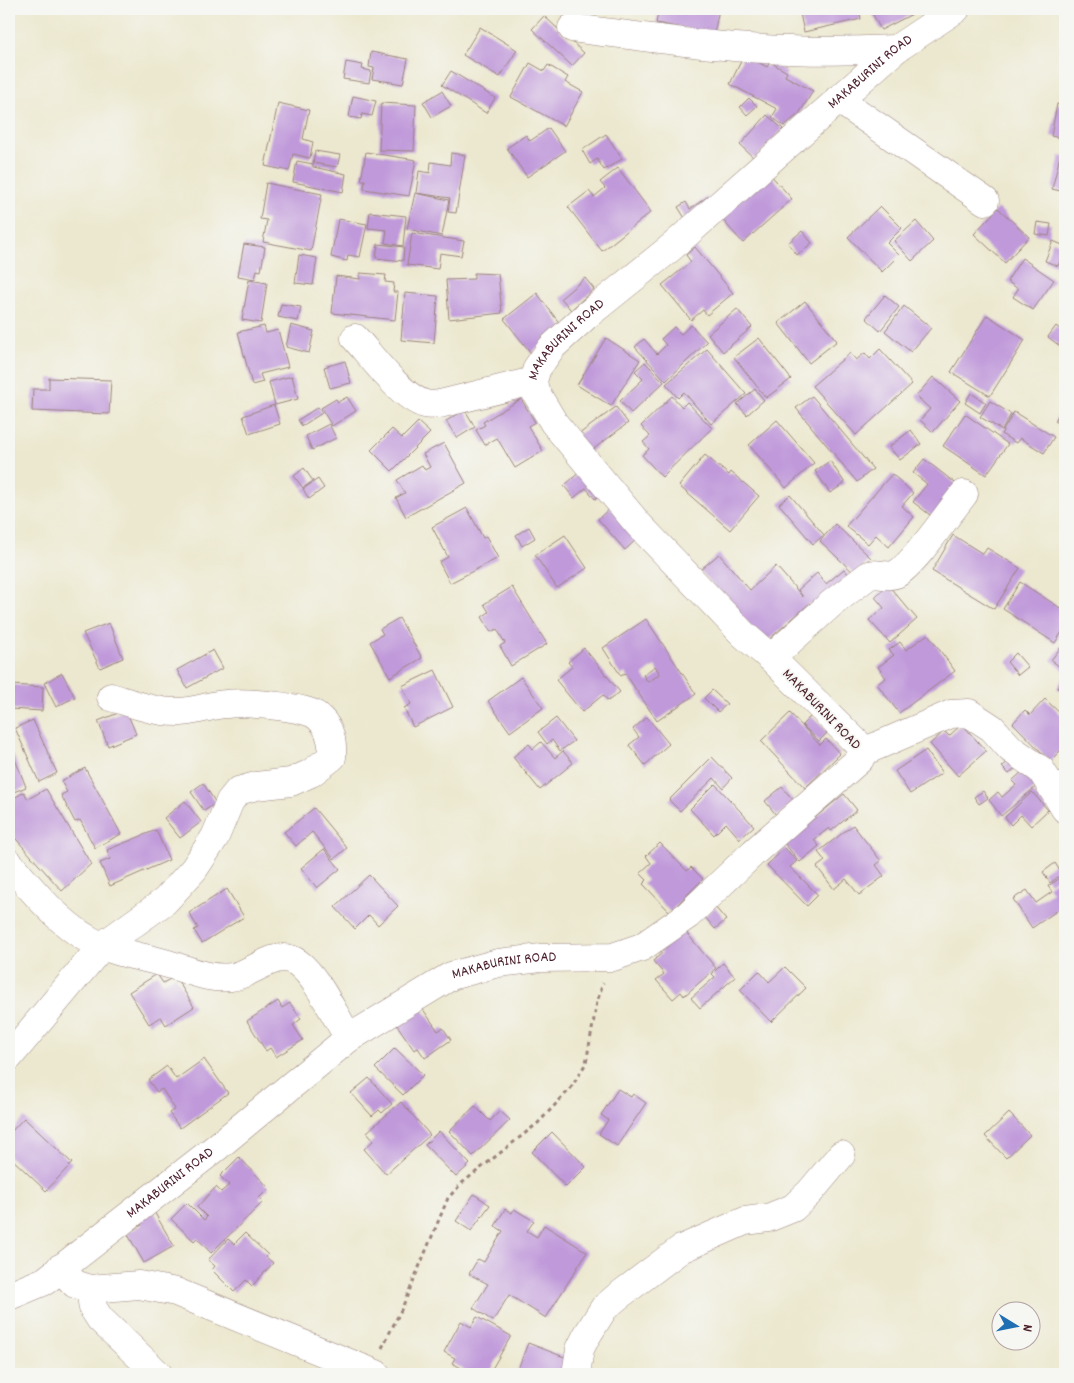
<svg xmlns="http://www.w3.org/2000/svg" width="1074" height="1383" font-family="Dekko,sans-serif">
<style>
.building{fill:#c099da;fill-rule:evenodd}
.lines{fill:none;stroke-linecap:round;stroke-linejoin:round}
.minor-casing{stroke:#9b847d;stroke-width:29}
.path{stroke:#9b847d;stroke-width:3;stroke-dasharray:4 4;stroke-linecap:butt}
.minor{stroke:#fff;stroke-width:28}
.labels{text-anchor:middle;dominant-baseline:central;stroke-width:4;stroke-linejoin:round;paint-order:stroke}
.street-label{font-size:15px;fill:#4a1f2b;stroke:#f6f6f2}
</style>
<rect width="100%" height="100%" fill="#f6f6f2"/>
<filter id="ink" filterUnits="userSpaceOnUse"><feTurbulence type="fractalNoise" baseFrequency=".02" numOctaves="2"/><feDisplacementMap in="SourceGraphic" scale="10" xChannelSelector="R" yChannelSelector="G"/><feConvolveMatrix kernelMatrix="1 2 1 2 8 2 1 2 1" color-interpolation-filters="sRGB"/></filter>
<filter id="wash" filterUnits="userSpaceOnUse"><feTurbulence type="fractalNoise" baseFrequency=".0096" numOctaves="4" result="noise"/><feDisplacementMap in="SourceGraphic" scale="20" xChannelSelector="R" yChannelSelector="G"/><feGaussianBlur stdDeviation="1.12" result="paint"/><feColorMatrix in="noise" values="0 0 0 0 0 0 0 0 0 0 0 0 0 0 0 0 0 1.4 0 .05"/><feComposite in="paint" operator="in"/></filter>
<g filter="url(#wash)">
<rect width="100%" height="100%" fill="#ece8cf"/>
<g id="blocks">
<g class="building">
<polygon points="659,9 719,9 714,34 656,23"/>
<polygon points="799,9 859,9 861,19 804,32"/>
<polygon points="870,9 922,9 881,30"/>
<polygon points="544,16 584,53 572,66 532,29"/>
<polygon points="480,27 517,50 500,77 463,55"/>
<polygon points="371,52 408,59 403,84 372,79 374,68 369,67"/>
<polygon points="744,55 767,67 770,62 787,72 785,76 813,91 799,114 784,126 772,117 777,109 730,84"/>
<polygon points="346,62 363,65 362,69 371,71 369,83 343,79"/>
<polygon points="530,63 544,71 548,65 568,77 565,82 583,92 564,126 511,97"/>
<polygon points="451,71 495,98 486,113 442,85"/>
<polygon points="442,91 451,106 432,117 423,102"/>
<polygon points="353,96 376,101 372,116 362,114 361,119 349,117"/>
<polygon points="749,98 757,106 747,115 740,107"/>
<polygon points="278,103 309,110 303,139 313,142 310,158 293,154 289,171 265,166"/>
<polygon points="381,103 416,105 414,151 379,150"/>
<polygon points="1057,104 1065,105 1065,139 1051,136"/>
<polygon points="767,115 783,129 755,159 740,145"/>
<polygon points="549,128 565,151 527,177 507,148 526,135 530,141"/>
<polygon points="606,134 622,159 604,170 597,159 590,164 582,150"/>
<polygon points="315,151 340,155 337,167 313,163"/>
<polygon points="366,152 416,160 409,196 364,189 365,180 361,180"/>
<polygon points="451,153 465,155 456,213 448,212 450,198 416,193 419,171 430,173 431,162 450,165"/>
<polygon points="1060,156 1065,157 1065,192 1052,189"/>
<polygon points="297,161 313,164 313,167 346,174 343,192 293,182"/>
<polygon points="618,168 651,212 602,251 568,207 589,191 594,197 605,188 600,182"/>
<polygon points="769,173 792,199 743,243 720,217"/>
<polygon points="266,183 322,194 311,251 263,242 267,220 260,219"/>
<polygon points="415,193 449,200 442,236 407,229"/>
<polygon points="707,197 713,207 688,223 678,207 686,202 690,209"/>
<polygon points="880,206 902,228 887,243 899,255 882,272 848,237"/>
<polygon points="998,208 1029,237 1005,263 974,234"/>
<polygon points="370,212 406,216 403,246 385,243 387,230 368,228"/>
<polygon points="338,219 367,224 360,257 348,255 347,261 331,257"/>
<polygon points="916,221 933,241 912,261 894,241"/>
<polygon points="1037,222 1051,224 1049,236 1035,234"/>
<polygon points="802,231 812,243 797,255 788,243"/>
<polygon points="412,233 464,241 461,256 440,253 438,269 407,265"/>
<polygon points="1053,241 1065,246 1065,258 1062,257 1058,266 1045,261"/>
<polygon points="244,244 265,247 261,271 257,270 255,279 238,276"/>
<polygon points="378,244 404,247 403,261 376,258"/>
<polygon points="695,247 733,293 707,315 703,310 691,320 662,285 691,262 686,255"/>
<polygon points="299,255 317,258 313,285 295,283"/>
<polygon points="1022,258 1054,280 1033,310 1013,297 1018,289 1007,281"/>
<polygon points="360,273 386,275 385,282 394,283 393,292 398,292 395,320 332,313 336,276 360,279"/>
<polygon points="474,273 498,274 502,313 449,319 446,280 474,279"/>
<polygon points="585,278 594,289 571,310 561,298"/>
<polygon points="249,280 267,283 261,323 242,320"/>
<polygon points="405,293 438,296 434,343 401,340"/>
<polygon points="537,293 563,328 531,353 504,319"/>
<polygon points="885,295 899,307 880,331 866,318"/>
<polygon points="805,301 837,341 809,363 778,323"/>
<polygon points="281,304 301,307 298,321 278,317"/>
<polygon points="904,306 931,328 911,352 885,331"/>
<polygon points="737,309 752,327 723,352 708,334"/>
<polygon points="987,315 1025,340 990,396 951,372"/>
<polygon points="291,325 314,331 309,353 286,347"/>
<polygon points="691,325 707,342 666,381 635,347 644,339 657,354 666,345 661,339 674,327 681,334"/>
<polygon points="264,326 266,333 278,330 288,367 260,374 263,382 252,385 238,332"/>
<polygon points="1056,326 1065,333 1065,350 1048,337"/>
<polygon points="606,338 640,360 611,406 577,385"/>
<polygon points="759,338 791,379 766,398 734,357"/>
<polygon points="707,349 746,394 711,424 684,392 678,398 666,384"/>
<polygon points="880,349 912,384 856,435 812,386 850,353 856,360 865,353 870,359"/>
<polygon points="345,361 351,383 330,388 324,367"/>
<polygon points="645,362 664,382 631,413 620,401 643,379 635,371"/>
<polygon points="292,376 298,399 275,405 269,382"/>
<polygon points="933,377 960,401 933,432 920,420 930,409 916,396"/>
<polygon points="49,378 111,380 109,414 32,411 33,389 49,389"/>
<polygon points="755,389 764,400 747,415 737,404"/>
<polygon points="971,393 986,403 980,413 965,403"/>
<polygon points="672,396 682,407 687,402 712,428 662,477 642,455 649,449 643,442 650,436 641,426"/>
<polygon points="812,396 873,469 857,482 796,408"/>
<polygon points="347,397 356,411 332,426 321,408 336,399 338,402"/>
<polygon points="521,399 535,422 528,426 543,451 515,468 497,438 485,445 476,430 485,425 483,422"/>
<polygon points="990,401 1011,414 1002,430 980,417"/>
<polygon points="1065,402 1065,427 1055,421"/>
<polygon points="274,405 280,424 249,434 243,416"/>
<polygon points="318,407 322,413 302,426 298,420"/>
<polygon points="616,407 628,423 587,454 575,437"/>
<polygon points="465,410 475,427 457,438 446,421"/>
<polygon points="1014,412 1054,437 1044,453 1020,438 1016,443 1001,434"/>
<polygon points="965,414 1008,444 986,475 943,446"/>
<polygon points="777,420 814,463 786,488 749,445"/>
<polygon points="418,422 430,433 392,471 371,450 392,429 402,438"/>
<polygon points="329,424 336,438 312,450 306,436"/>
<polygon points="911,430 921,444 900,460 889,447"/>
<polygon points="444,443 466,483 406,517 396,498 405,493 397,480 422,465 425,470 430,467 423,454"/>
<polygon points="705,455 729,475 731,472 759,496 730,530 679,486"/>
<polygon points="924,459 959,486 934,518 913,502 927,484 913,473"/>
<polygon points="830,461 845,483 830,493 815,471"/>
<polygon points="304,468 313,481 303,488 294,476"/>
<polygon points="584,468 604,492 595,499 586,488 574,498 564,486"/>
<polygon points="892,474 913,493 902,506 914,517 889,547 876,535 868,544 846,526"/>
<polygon points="318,479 324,488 309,499 303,489"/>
<polygon points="790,495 824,535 813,544 779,504"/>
<polygon points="612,506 639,537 625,550 598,519"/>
<polygon points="467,508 483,538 486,536 498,558 450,583 439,562 448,557 432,527"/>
<polygon points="835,524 871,558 856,575 820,541"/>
<polygon points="529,527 535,538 522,546 516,535"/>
<polygon points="565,535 587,568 557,588 535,555"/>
<polygon points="953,535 983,554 987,548 1020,568 994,609 932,571"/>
<polygon points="719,554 750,590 776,566 803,597 798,590 817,573 826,584 844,569 854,581 818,613 810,603 765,643 700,570"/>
<polygon points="1020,582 1065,611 1065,627 1055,643 1003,609"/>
<polygon points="888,585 917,619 890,643 869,620 884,608 875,597"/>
<polygon points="512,587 547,644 511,666 500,646 505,643 497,629 491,632 482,617 489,612 484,604"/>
<polygon points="399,618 422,658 390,677 370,642 383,634 380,629"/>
<path d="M646 619 696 694 657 721 625 673 621 676 603 648ZM655 666 660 674 648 682 643 675Z"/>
<polygon points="109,623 123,658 100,668 83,633"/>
<polygon points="928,634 955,671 899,713 877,684 886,678 878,667 894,655 889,650 900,642 906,650"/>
<polygon points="1065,642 1065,671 1051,660"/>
<polygon points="584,648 620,692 608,701 603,695 582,712 556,680 572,667 568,662"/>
<polygon points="213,650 223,668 187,688 177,670"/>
<polygon points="1016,653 1028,667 1018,675 1007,662"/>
<polygon points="435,670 453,707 413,727 404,708 411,704 402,686"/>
<polygon points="62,673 75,697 56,707 44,683"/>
<polygon points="1065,675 1065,694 1057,688"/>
<polygon points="521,677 543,708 510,732 488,701"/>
<polygon points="12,685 43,687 42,711 10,709"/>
<polygon points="712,690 727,704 718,712 704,698"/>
<polygon points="1045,699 1065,718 1065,746 1050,761 1013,723 1025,710 1030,715"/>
<polygon points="126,710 136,734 108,746 98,721"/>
<polygon points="790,713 820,745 826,739 840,754 805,788 761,741"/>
<polygon points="811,716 828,732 819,741 802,725"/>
<polygon points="647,717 669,744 645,765 629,745 639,737 633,729"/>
<polygon points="556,718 574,741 560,751 552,740 547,744 538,732"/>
<polygon points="33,720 57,773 39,782 15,728"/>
<polygon points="962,724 986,751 958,776 930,744 944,731 949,736"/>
<polygon points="541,742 555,758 563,751 573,763 540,790 513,757 529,744 533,749"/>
<polygon points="926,750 942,773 910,794 895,771"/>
<polygon points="13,754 26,787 9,794 9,756"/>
<polygon points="712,757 732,778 723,788 714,778 680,811 669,800"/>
<polygon points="1010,760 1016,768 1009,774 1002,767"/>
<polygon points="85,768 121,834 95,848 80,820 75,822 61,795 67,792 61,781"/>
<polygon points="1024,770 1037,786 1001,816 989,800 998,792 1002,797 1016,785 1012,781"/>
<polygon points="203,783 216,803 204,811 191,792"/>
<polygon points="715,784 754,826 740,839 726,823 714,835 690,809"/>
<polygon points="782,787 795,802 777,816 765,801"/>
<polygon points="46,789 91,864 62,891 9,831 9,810 11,809 9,801 24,792 28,799"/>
<polygon points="983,791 988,798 979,804 974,797"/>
<polygon points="1032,792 1048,810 1031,826 1021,815 1011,825 1005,817"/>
<polygon points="844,794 857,810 831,831 829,828 814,840 819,846 800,862 784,843"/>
<polygon points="185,801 201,822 180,838 164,818"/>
<polygon points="314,808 347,848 334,859 312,832 296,846 284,832"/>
<polygon points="853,825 881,861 876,865 884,876 859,895 846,879 834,889 817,867 825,861 818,852"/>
<polygon points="156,830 169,860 110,886 100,863 110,859 107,850"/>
<polygon points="660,843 687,871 691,867 703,879 670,912 643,884 647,880 640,873 651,863 646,856"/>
<polygon points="785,848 797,861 790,867 818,895 807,906 767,865"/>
<polygon points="324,849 340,869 317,888 301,868"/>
<polygon points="1055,863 1062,874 1050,883 1043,872"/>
<polygon points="369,875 398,906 378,925 369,915 355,929 335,907"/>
<polygon points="1065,875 1065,905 1032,928 1013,899 1027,890 1036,903 1052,892 1048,886"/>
<polygon points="227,889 244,917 202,943 194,930 198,928 189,913"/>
<polygon points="715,907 726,920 715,929 704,916"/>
<polygon points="684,930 716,968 684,996 681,992 673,999 656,980 664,974 653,961 662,953 660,951"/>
<polygon points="723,963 735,977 700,1008 691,998 715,977 712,974"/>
<polygon points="785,967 806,988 771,1022 740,990 759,971 769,982"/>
<polygon points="157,974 163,983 175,976 194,1007 166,1025 161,1017 149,1024 129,992"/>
<polygon points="278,1001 282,1008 290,1003 301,1019 293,1025 303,1040 276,1057 270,1048 266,1051 247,1021"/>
<polygon points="420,1005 438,1031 443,1028 451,1040 425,1058 418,1048 414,1050 395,1022"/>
<polygon points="395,1048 423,1075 403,1095 375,1068"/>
<polygon points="204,1059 228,1093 180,1128 169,1113 175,1109 162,1089 157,1092 148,1080 167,1066 176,1079"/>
<polygon points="369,1078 392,1104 382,1113 379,1110 372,1116 351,1093"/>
<polygon points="618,1089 631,1097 633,1094 646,1103 617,1146 599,1134 608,1120 601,1115"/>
<polygon points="401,1102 430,1135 386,1174 364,1149 374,1140 367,1132"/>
<polygon points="475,1106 490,1121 500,1111 510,1120 473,1156 449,1131"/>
<polygon points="1009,1113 1030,1135 1006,1158 985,1136"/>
<polygon points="24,1118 72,1163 46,1191 9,1156 9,1134"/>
<polygon points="439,1131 470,1164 456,1177 425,1145"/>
<polygon points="552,1132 586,1167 566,1187 532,1152"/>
<polygon points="239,1157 269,1188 259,1198 263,1202 211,1253 197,1238 194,1241 171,1219 187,1203 204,1220 207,1217 197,1207 216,1187 221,1192 229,1185 220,1176"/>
<polygon points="474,1194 490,1205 471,1231 456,1221"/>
<polygon points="505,1209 512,1213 514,1209 534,1221 527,1231 537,1237 544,1225 587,1252 546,1318 509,1295 493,1321 473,1308 488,1284 469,1274 478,1259 484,1262 503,1231 495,1226"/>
<polygon points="153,1210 174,1246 144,1263 127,1233 142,1225 138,1219"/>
<polygon points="245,1233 268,1255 266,1257 273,1263 252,1286 246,1280 234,1292 212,1270 215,1266 208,1260 228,1239 234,1244"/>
<polygon points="477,1317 511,1336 489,1374 472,1374 452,1363 455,1358 444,1352 461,1321 471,1327"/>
<polygon points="528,1343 572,1360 567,1374 516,1374"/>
</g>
</g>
</g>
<g filter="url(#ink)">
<use href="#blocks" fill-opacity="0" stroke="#9b847d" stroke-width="1"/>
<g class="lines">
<g class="minor-casing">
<g id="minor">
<path d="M572 28C644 37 716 48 789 50 824 52 860 50 896 49"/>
<polyline points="838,99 985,201"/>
<path d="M355 338C372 357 401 397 425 404 432 406 438 404 444 403L533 381"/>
<path d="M771 658 831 604 869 575C878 572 887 578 896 574 913 566 950 511 964 494"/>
<polyline points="863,752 951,714 969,713 992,728 1011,749 1041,770 1065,809"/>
<path d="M9 863C34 892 65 931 102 946 123 954 147 958 168 964 189 970 209 980 231 977 253 975 276 947 298 963 318 978 335 1017 349 1038"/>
<path d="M9 1057 102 946 165 901 194 869 215 837 230 801 238 791 256 786 291 782 311 773 332 757C333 742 330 726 317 716 305 706 243 702 226 704 211 705 197 711 181 712 157 713 134 704 111 697"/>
<polyline points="60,1268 75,1284 90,1289 139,1285 176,1292 376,1374"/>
<polyline points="90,1289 93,1308 100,1319 158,1374"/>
<path id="s1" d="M9 1296 45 1281 217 1147 349 1038 451 976 498 963 541 958 613 957 642 947 688 915 753 853 860 759 863 752 859 745 771 658 743 634 638 524 554 423 535 391 533 381 537 368 552 347 586 316 673 246 896 49 956 9"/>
<polyline points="576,1374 580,1349 586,1337 604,1308 617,1297 681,1249 745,1221 768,1218 793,1208 810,1192 841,1155"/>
</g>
</g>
<polyline class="path" points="382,1348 402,1308 448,1198 462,1183 538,1123 571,1088 586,1063 597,1002 603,983"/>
<use href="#minor" class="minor"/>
</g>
</g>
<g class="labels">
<g class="street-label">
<text stroke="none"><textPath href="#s1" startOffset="1998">MAKABURINI ROAD</textPath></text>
<text stroke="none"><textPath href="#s1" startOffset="1592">MAKABURINI ROAD</textPath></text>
<text transform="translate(821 710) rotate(46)">MAKABURINI ROAD</text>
<text stroke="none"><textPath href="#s1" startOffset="602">MAKABURINI ROAD</textPath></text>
<text stroke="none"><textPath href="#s1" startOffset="198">MAKABURINI ROAD</textPath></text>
</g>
</g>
<rect width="1074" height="1383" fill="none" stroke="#f6f6f2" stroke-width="30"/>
<g transform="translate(1016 1326) rotate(100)"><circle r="24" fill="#f6f6f2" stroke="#b1a0a2"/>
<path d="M0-4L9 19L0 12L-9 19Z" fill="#1f6fb2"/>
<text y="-8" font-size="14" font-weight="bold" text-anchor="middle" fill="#4a1f2b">N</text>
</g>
</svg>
